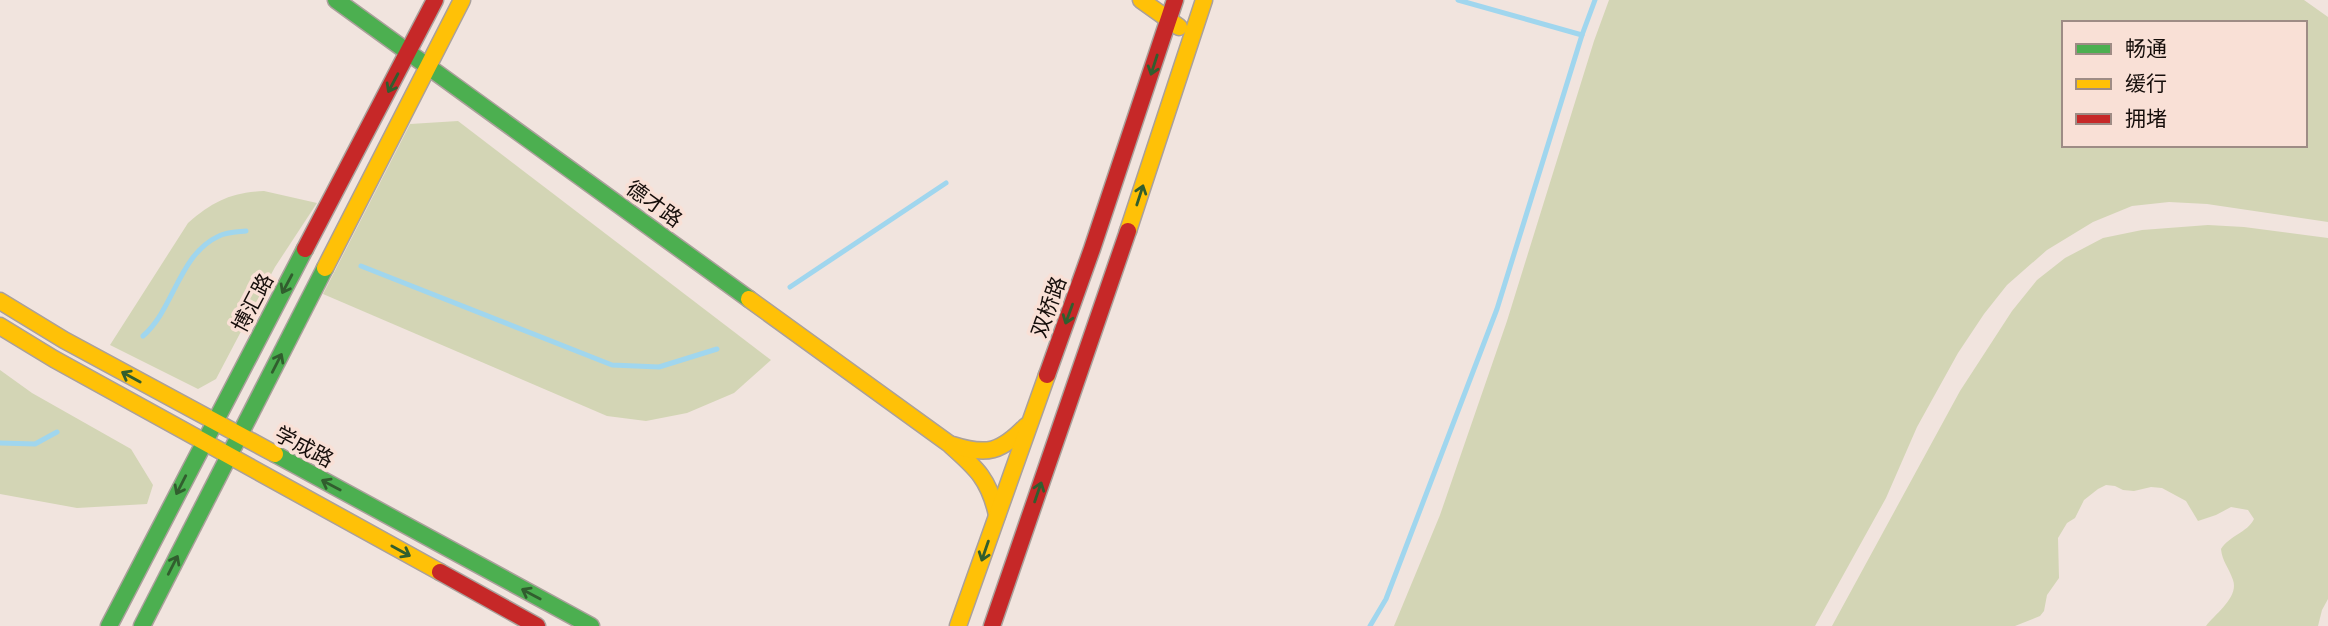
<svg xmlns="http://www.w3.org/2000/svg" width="2328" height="626" font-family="'DejaVu Sans','Noto Sans SC',sans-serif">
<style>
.green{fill:#d3d5b5;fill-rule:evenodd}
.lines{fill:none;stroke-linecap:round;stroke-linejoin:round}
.stream{stroke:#a0d6ee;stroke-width:5}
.fast-casing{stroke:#aaa09b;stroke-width:19}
.slow-casing{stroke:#aaa09b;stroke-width:19}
.jam-casing{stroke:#aaa09b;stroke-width:19}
.fast{stroke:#4caf50;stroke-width:16}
.slow{stroke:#ffc107;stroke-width:16}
.jam{stroke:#c62828;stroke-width:16}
.oneway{stroke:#315e2e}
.labels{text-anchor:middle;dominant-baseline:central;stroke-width:7;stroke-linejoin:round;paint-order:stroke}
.street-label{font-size:21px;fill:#160e0b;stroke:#f9e0d6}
</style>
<rect width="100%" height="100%" fill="#f1e4de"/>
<g class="green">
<path d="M1609 0H2304L2328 17V222L2207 204 2169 202 2132 206 2093 222 2047 250 2007 285 1984 314 1958 353 1917 427 1886 498 1815 626H1394L1440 515 1507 321 1594 41ZM2064 23H2305V145H2064Z"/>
<polygon points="458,121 771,360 734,393 687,413 646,421 607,416 323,294 410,124"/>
<path d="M264 191 317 203 275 267 216 379 198 389 110 345 188 223C214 201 230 193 264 191Z"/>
<path d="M2208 225 2244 227 2328 238V599L2322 610 2318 626H2206C2216 613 2239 597 2233 580 2229 568 2222 561 2221 549 2230 535 2247 533 2254 519L2248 510 2231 507 2216 515 2198 521 2186 501 2162 488 2151 487 2134 491 2123 490 2115 486 2106 485 2098 489 2084 500 2075 518 2067 523 2058 538 2059 578 2047 595 2044 611 2040 616 2015 626H1832L1960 391 2012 311 2037 280 2065 258 2103 238 2142 230Z"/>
<polygon points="0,370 32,393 131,449 153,485 147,504 77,508 0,494"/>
</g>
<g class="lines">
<g class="stream">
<polyline points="1458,0 1582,35"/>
<polyline points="361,266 612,365 659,367 717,349"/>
<polyline points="790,287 946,183"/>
<path d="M143 336C175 308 178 255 219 236 227 232 237 232 246 231"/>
<polyline points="0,443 35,444 57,432"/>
<polyline points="1370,626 1386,599 1497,309 1582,35 1595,0"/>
</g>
<g class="fast-casing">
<g id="fast">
<polyline points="336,0 749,299"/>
<polyline points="275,454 591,626"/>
<polyline points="109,626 305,249"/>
<polyline points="142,626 325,268"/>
</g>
</g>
<g class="slow-casing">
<g id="slow">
<polyline points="1141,0 1179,27"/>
<polyline points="1128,231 1204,0"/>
<polyline points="325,268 462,0"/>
<path d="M749 299 948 443C975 467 989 478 997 515"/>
<polyline points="0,301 64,340 275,454"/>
<polyline points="0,326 54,359 440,572"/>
<path d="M953 445C987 456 1001 452 1026 426"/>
<polyline points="958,626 1047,375"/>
</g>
</g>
<g class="jam-casing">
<g id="jam">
<polyline points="305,249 435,0"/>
<polyline points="1047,375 1092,249 1175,0"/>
<polyline points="440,572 537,626"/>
<polyline points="992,626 1128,231"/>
</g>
</g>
<use href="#fast" class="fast"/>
<use href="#slow" class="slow"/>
<use href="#jam" class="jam"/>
</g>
<defs><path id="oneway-shaft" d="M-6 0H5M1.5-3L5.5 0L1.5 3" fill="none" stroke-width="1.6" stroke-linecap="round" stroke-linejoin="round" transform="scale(1.75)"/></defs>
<g class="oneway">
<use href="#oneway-shaft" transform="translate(1154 65) rotate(108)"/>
<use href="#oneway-shaft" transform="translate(393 83) rotate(118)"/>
<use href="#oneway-shaft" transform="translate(1140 195) rotate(-72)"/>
<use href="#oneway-shaft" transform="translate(287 284) rotate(118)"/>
<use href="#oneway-shaft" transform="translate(1069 314) rotate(110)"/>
<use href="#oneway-shaft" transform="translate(277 363) rotate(-63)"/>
<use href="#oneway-shaft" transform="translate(131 377) rotate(-151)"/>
<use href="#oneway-shaft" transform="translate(181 485) rotate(117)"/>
<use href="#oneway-shaft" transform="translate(331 485) rotate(-152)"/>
<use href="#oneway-shaft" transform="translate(1038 492) rotate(-71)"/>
<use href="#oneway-shaft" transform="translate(401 551) rotate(29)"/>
<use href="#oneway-shaft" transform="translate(985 551) rotate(109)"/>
<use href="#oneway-shaft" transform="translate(173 565) rotate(-63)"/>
<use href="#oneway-shaft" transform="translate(531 594) rotate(-152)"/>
</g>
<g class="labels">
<g class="street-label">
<text transform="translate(654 204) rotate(36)">德才路</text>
<text transform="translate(253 303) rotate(-62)">博汇路</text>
<text transform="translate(1049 307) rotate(-70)">双桥路</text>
<text transform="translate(304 447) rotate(28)">学成路</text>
</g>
</g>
<rect x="2062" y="21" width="245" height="126" fill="#f9e0d6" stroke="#9e8c85" stroke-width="2"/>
<rect x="2076" y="44" width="35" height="10" fill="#4caf50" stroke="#9e8c85" stroke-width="2"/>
<text x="2125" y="56" font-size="21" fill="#160e0b">畅通</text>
<rect x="2076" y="79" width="35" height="10" fill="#ffc107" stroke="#9e8c85" stroke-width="2"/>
<text x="2125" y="91" font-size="21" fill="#160e0b">缓行</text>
<rect x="2076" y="114" width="35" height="10" fill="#c62828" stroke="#9e8c85" stroke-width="2"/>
<text x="2125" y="126" font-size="21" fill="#160e0b">拥堵</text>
</svg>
